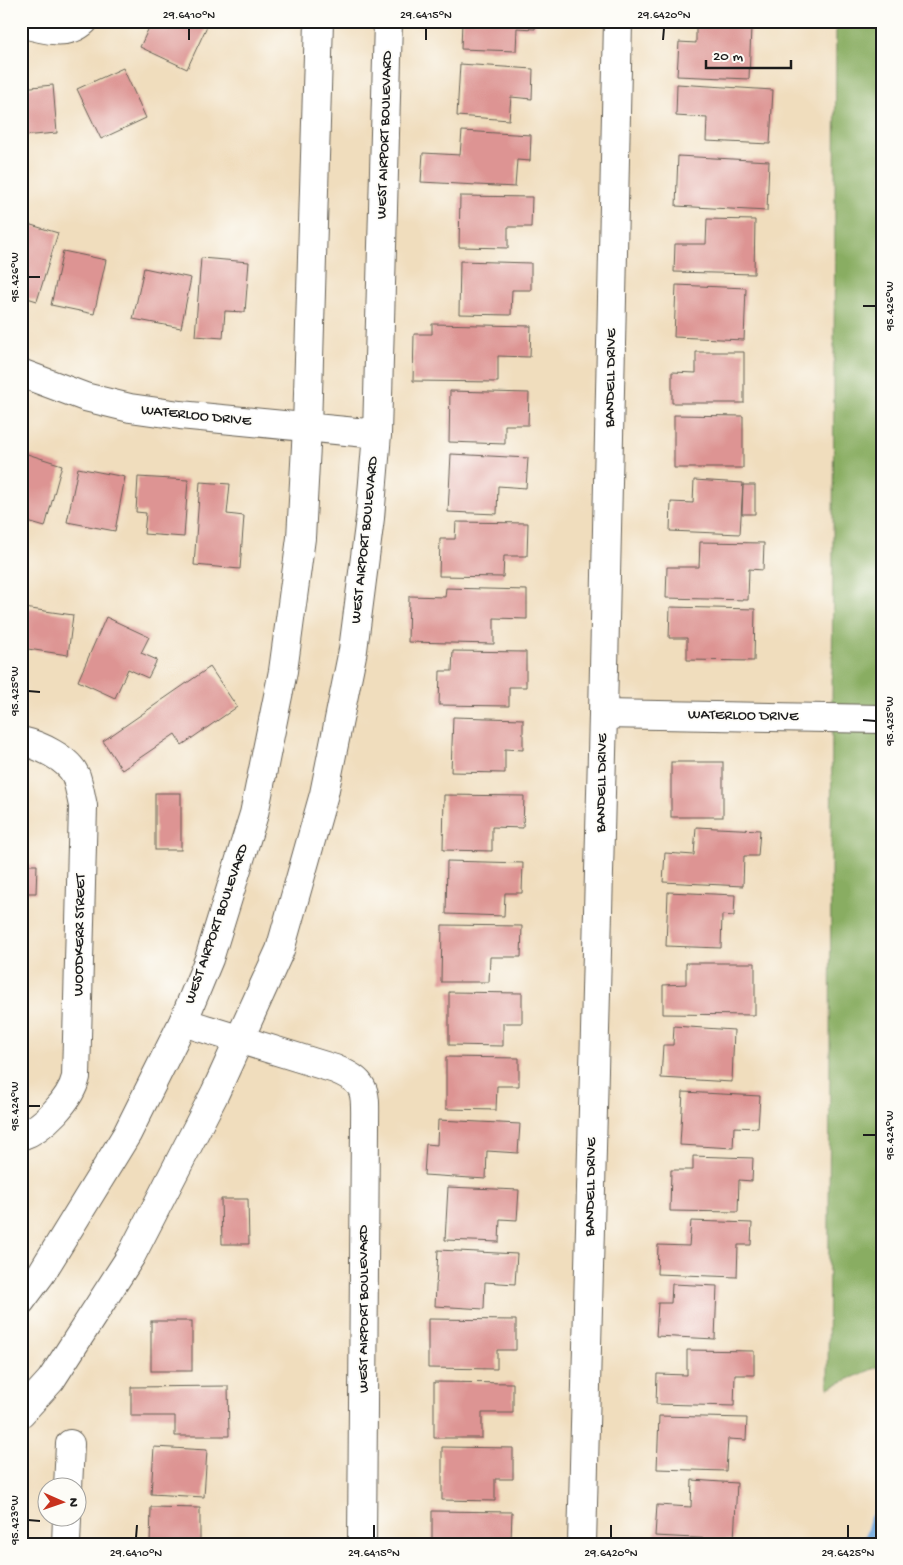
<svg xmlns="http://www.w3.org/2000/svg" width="903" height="1565" font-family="'Gochi Hand',sans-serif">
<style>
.forest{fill:#89ad62;stroke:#52643f}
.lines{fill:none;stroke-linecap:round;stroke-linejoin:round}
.stream{stroke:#6ea9df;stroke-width:9}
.building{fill:#dd9493}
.minor-casing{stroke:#666054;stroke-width:30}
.major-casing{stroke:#666054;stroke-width:30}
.minor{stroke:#fff;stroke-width:28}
.major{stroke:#fff;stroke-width:28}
.ticks{fill:none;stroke:#1c1c1c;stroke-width:2}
.labels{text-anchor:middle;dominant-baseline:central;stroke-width:4;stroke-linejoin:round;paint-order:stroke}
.street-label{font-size:15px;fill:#1c1c1c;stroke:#fdfcf7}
.neatline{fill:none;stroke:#1c1c1c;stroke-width:2}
.ticks-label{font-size:12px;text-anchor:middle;fill:#1c1c1c}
</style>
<rect width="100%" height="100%" fill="#fdfcf7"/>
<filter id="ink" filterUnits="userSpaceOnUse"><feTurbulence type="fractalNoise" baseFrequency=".02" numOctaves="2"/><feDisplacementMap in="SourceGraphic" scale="10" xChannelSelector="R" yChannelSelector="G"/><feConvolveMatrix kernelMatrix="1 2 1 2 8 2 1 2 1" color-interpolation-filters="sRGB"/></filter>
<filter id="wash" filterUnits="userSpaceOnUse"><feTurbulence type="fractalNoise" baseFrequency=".0096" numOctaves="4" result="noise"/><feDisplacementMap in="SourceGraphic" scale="20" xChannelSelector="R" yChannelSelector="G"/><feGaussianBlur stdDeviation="1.12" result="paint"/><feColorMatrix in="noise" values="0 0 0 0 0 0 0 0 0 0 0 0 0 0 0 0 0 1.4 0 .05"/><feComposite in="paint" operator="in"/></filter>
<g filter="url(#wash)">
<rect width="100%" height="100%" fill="#f0ddbd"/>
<polygon class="forest" points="836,21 882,21 882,1365 828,1388"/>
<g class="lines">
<polyline class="stream" points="868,1544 874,1519 882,1504"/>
</g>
<g id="blocks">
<g class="building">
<polygon points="152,21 202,21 208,24 187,69 140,47"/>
<polygon points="462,21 536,21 535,29 517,28 516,51 461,49"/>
<polygon points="696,24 751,26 749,79 677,76 679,42 696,43"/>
<polygon points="460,64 533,69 532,99 511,97 509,120 457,116"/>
<polygon points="123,68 146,118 101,139 77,89"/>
<polygon points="677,84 773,90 770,144 706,141 707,118 676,116"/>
<polygon points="53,85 57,133 21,136 21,88"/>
<polygon points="462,131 531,135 530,161 517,160 515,187 421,182 423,153 460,155"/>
<polygon points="678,156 769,161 767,211 676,206"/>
<polygon points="460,196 532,197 531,227 508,227 508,248 459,247"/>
<polygon points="707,219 755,220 754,274 674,272 675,244 706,244"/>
<polygon points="21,222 58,233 37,301 21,296"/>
<polygon points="63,251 106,260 94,314 51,305"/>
<polygon points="201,258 249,262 245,312 225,311 223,338 195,336"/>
<polygon points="460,261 531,263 531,290 512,290 511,315 459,314"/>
<polygon points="144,268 191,278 181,328 133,319"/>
<polygon points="676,285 746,288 744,340 674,337"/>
<polygon points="432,324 531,326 530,357 498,356 498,382 413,381 414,334 432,334"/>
<polygon points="696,352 744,352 744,403 672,403 672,372 696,373"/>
<polygon points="450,391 529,393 528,425 505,425 505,444 449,442"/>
<polygon points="674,415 743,416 743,468 674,468"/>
<polygon points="21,452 62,465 45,527 21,520"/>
<polygon points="451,454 528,458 526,488 498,486 497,514 448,512"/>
<polygon points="78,468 125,477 115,531 67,522"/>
<polygon points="138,477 188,480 184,537 144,534 146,513 136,512"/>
<polygon points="694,480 743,483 740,534 670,531 671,502 693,503"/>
<polygon points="200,482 230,484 227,514 244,516 240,569 194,565"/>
<polygon points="743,485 755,485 755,514 742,514"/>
<polygon points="456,522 528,523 527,556 504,556 503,577 439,576 440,539 455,539"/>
<polygon points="700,542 764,543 763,570 749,569 748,600 666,598 667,567 699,567"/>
<polygon points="446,588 527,590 527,619 494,618 494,644 408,642 409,596 445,597"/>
<polygon points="670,607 755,609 754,661 687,660 687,638 669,638"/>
<polygon points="24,608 73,615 68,655 21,648"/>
<polygon points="106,617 149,637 141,653 157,660 148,678 128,669 115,698 78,681"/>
<polygon points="453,651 526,652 526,687 509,687 509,706 439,705 440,671 452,671"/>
<polygon points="210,667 237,707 182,745 175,734 122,770 103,741"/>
<polygon points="453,717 523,719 523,750 505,749 505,773 451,772"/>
<rect x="671" y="762" width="52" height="55"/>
<rect x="155" y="793" width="26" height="57"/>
<polygon points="444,795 524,796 523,828 492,827 492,851 443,850"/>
<polygon points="696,827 760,830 758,856 744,856 743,886 663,882 665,853 694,855"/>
<polygon points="447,861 523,863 522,893 505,893 504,916 446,914"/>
<polygon points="21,865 37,865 36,893 21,893"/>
<polygon points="668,892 735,895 734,916 722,915 721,948 666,946"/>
<polygon points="442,925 522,926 521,957 490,957 489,982 441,982"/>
<polygon points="686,963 755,963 755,1015 663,1014 663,985 686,984"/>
<polygon points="449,992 522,993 522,1023 503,1023 503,1046 449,1045"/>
<polygon points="674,1026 734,1030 732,1082 661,1078 663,1045 673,1045"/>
<polygon points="446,1057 519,1058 519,1086 497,1086 496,1110 446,1109"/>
<polygon points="683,1092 760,1096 758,1128 734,1127 733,1148 680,1145"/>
<polygon points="438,1120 520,1124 518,1153 487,1151 486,1179 424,1175 426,1144 437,1145"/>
<polygon points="693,1156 753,1158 752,1181 739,1180 738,1212 670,1211 671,1170 693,1170"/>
<polygon points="448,1187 519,1190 517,1220 500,1219 499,1242 445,1240"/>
<polygon points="221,1199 248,1199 249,1244 222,1244"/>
<polygon points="691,1221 752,1223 751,1245 738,1245 737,1277 657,1274 658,1245 689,1246"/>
<polygon points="438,1250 517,1254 515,1284 485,1282 484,1309 435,1306"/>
<polygon points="672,1284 717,1286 715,1339 656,1336 658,1303 671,1303"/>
<polygon points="428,1319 516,1320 516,1350 497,1350 497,1369 428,1368"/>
<rect x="151" y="1321" width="41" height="50"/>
<polygon points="687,1350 754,1351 754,1375 735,1375 734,1406 656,1404 657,1374 687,1375"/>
<polygon points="434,1382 513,1383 513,1413 482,1413 482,1438 434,1438"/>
<polygon points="228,1386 229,1436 175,1436 175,1416 131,1416 131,1387"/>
<polygon points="659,1416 747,1418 746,1440 728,1439 726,1471 657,1469"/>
<polygon points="154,1447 207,1450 204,1497 151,1494"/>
<polygon points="442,1447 513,1448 513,1479 495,1479 495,1501 442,1500"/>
<polygon points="692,1480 737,1483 734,1540 655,1536 657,1505 691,1507"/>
<polygon points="151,1507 200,1508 200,1544 150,1544"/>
<polygon points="432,1511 512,1512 511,1542 432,1544"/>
</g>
</g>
</g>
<g filter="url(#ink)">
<use href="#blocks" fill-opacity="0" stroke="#666054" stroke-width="1"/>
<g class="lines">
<g class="minor-casing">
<g id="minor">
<path d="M21 23C42 29 67 37 84 21"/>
<polyline points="21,373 85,397 130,408 180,415 377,434"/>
<polyline points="603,714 882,719"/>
<path d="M21 741C39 745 68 758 76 776 79 785 81 797 83 806L76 1077C71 1099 43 1129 21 1136"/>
<path d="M183 1022 335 1069C369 1083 365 1092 365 1126L362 1544"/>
<polyline points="68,1488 70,1444"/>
<polyline points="66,1544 67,1518"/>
<polyline points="582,1544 603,714 618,21"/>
</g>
</g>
<g class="major-casing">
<g id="major">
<polyline points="21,1301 41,1274 127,1134 183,1022 209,959 254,814 283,671 301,538 307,427 319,21"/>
<polyline points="21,1413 51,1380 131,1256 215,1093 280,950 324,794 353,650 370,518 377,434 388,21"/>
</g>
</g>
<use href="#minor" class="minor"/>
<use href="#major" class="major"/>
</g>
</g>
<path class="ticks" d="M189 40V28M426 40V28M663 40 664 28M28 277H40M863 306H876M28 691 40 692M863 720 876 721M28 1106H40M863 1135H876M28 1520 40 1521M136 1538 137 1525M374 1538V1525M611 1538V1525M848 1538V1525"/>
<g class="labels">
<g class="street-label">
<text transform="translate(385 135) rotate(-88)">WEST AIRPORT BOULEVARD</text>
<text transform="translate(611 378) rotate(-89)">BANDELL DRIVE</text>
<text transform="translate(196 416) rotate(6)">WATERLOO DRIVE</text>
<text transform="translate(365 540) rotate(-84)">WEST AIRPORT BOULEVARD</text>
<text transform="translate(743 716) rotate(1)">WATERLOO DRIVE</text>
<text transform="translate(602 783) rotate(-89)">BANDELL DRIVE</text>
<text transform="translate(217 924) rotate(-71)">WEST AIRPORT BOULEVARD</text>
<text transform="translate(80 935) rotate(-89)">WOODKERR STREET</text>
<text transform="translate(591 1187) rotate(-89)">BANDELL DRIVE</text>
<text transform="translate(364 1309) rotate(-90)">WEST AIRPORT BOULEVARD</text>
</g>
</g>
<rect width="903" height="1565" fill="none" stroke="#fdfcf7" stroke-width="55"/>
<g transform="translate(62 1502) rotate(92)"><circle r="24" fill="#fdfcf7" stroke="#a3a29f"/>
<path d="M0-4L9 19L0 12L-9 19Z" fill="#c8321e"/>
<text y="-8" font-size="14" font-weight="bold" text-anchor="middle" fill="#1c1c1c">N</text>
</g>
<path d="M706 60v8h85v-8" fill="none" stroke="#1c1c1c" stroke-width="2.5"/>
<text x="713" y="60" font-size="15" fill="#1c1c1c" stroke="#fdfcf7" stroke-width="4" paint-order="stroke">20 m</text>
<rect x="28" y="28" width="848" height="1510" class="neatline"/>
<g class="ticks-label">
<text x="189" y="18">29.6410°N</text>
<text x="426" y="18">29.6415°N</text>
<text x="664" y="18">29.6420°N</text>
<text transform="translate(14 277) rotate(-90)" y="4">95.426°W</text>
<text transform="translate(889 306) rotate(-90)" y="4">95.426°W</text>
<text transform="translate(14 691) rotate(-90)" y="4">95.425°W</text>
<text transform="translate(889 721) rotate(-90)" y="4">95.425°W</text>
<text transform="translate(14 1106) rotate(-90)" y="4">95.424°W</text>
<text transform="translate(889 1135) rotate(-90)" y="4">95.424°W</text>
<text transform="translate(14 1520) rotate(-90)" y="4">95.423°W</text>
<text x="136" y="1556">29.6410°N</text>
<text x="374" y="1556">29.6415°N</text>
<text x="611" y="1556">29.6420°N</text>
<text x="848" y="1556">29.6425°N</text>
</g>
</svg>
